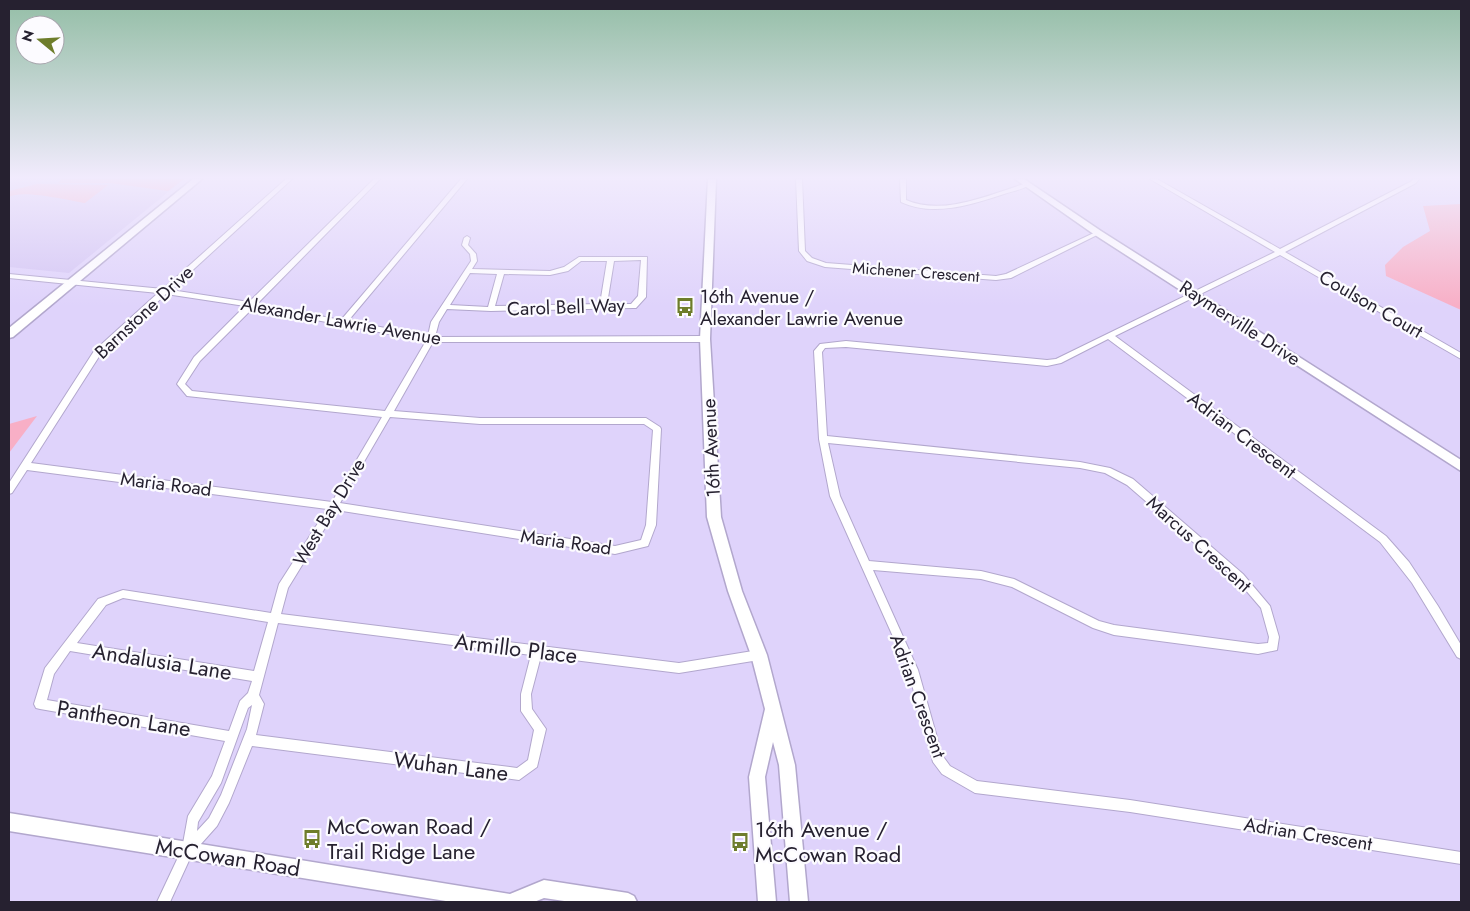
<svg xmlns="http://www.w3.org/2000/svg" width="1470" height="911" font-family="Jost,sans-serif">
<style>
.built{fill:#d4c6f4}
.green{fill:#f8afc6}
.lines{fill:none;stroke-linecap:round;stroke-linejoin:round}
.street-casing{stroke:#b2a7cd;stroke-width:2}
.secondary-casing{stroke:#b2a7cd;stroke-width:3}
.street{fill:#fff;fill-rule:evenodd}
.secondary{fill:#fff;fill-rule:evenodd}
.labels{text-anchor:middle;dominant-baseline:central;stroke-width:4.5;stroke-linejoin:round;paint-order:stroke}
.far-street-label{font-size:16px;fill:#262130;stroke:#fcfbff}
.poi-label{font-size:19px;fill:#262130;stroke:#fcfbff;text-anchor:start}
.street-label{font-size:19px;fill:#262130;stroke:#fcfbff}
.near-street-label{font-size:22px;fill:#262130;stroke:#fcfbff}
.near-poi-label{font-size:22px;fill:#262130;stroke:#fcfbff;text-anchor:start}
</style>
<rect width="100%" height="100%" fill="#dfd3fb"/>
<polygon class="built" points="9,179 184,179 69,273 9,267"/>
<g class="green">
<polygon points="62,179 184,179 168,191 110,183 58,183"/>
<path d="M37 184 108 185 85 203C68 200 21 189 9 197V191Z"/>
<polygon points="1461,204 1461,310 1386,276 1385,265 1403,247 1430,231 1423,206"/>
<polygon points="37,416 9,453 9,424"/>
</g>
<g class="lines">
<g class="street-casing">
<g id="street">
<path d="M286 179H292L171 290 249 302 374 179H380L257 304 341 320 461 179H467L348 321 428 336 431 322 471 261 470 254 462 245 464 238 467 236 470 238 468 245 476 254 477 261 472 269 550 271 564 267 579 257H647L646 297 636 308H633L491 311 447 309 439 322 435 337 705 336 709 339 705 342H433L394 411 480 418H646L660 427 661 429 656 525 648 546 615 554 336 510 288 588 281 614 679 663 759 650 763 652 764 655 763 658 759 660 679 673 541 656 531 694 532 709 546 729 537 767 519 780 252 746 229 803 217 826 192 854 170 902H157L182 849 188 816 212 776 225 741 40 709 36 708 34 704 45 668 98 599 123 590 271 613 279 584 327 509 27 470 12 493 9 494V483L94 351 158 293 9 278V274L163 289ZM641 260 638 296 631 304H607L614 261ZM581 261H607L600 304 495 306 504 274 550 275 568 271ZM470 273 497 274 488 307 450 305ZM166 294 245 306 194 357 177 384 187 396 382 417 332 502 31 463 100 355ZM253 308 426 341 385 411 192 391 185 384 200 361ZM390 417 480 424H644L653 430 646 525 641 540 615 546 340 503ZM123 598 268 622 254 671 77 643 106 605ZM278 623 531 655 521 694V711L534 730 528 760 517 768 256 735 264 704 259 695ZM70 651 252 681 248 693 240 701 229 731 47 700 54 674ZM252 705 247 729 221 795 209 818 197 831 198 822 221 783 248 708Z"/>
<polygon points="796,179 802,179 805,251 812,258 826,263 996,276 1006,274 1096,232 1098,231 1101,233 1011,278 996,280 825,267 807,261 799,251"/>
<path d="M900 179H906V200C943 216 988 195 1024 184L1029 185C1022 190 1012 191 1004 194 970 205 934 217 901 202Z"/>
<path d="M1150 179H1157L1280 249 1412 181 1413 179H1419L1416 183 1285 252 1461 353V359L1280 255 1115 336 1386 536 1409 562 1438 606 1461 645V659L1457 657 1412 583 1380 542 1108 339 1061 363 1047 366 846 347 825 348 822 352 827 436 1080 462 1110 468 1133 479 1243 574 1270 606 1279 637 1277 650 1258 654 1114 635 1093 628 1012 587 981 579 873 570 918 670 942 755 950 766 977 781 1130 800 1461 852V864L1130 812 975 793 942 774 933 762 908 670 830 496 819 439 814 351 820 344 846 341 1047 360 1056 359 1275 252ZM828 443 1080 468 1105 473 1127 485 1237 580 1261 608 1269 637 1268 643 1258 644 1114 625 1099 621 1014 579 981 571 869 561 840 496Z"/>
</g>
</g>
<g class="secondary-casing">
<g id="secondary">
<polygon points="193,179 202,179 13,337 9,338 9,328"/>
<polygon points="708,179 716,179 710,339 721,517 742,591 767,655 795,765 808,902 790,902 779,765 773,742 765,777 776,902 758,902 749,777 765,709 751,655 728,591 707,517 700,339"/>
<polygon points="1015,179 1024,179 1101,231 1461,460 1461,471 1095,235"/>
<polygon points="9,813 510,894 544,880 628,893 634,896 637,902 571,902 544,898 534,902 452,902 9,831"/>
</g>
</g>
<use href="#street" class="street"/>
<use href="#secondary" class="secondary"/>
</g>
<linearGradient id="sky" x2="0" y2="1"><stop stop-color="#94bea6"/><stop offset="0.58" stop-color="#f1ebfd"/><stop offset="1" stop-color="#f1ebfd" stop-opacity="0"/></linearGradient>
<rect width="1470" height="306" fill="url(#sky)"/>
<defs>
<g id="bus-bare" transform="scale(1.5)"><path d="M-5-6H5V4H4V6H2V4H-2V6H-4V4H-5ZM-3.5-4V0h7V-4ZM-3.5 1.2v1.5H-2V1.2ZM2 1.2v1.5H3.5V1.2Z" fill="#6e7d2b" stroke="#fcfbff" stroke-width="2.5" paint-order="stroke"/></g>
</defs>
<g fill-rule="evenodd">
<use href="#bus-bare" x="685" y="307"/>
<use href="#bus-bare" x="312" y="839"/>
<use href="#bus-bare" x="740" y="842"/>
</g>
<g class="labels">
<g class="far-street-label">
<text transform="translate(916 272) rotate(4)">Michener Crescent</text>
</g>
<g class="poi-label">
<text x="700" y="296">16th Avenue /<tspan x="700" dy="22">Alexander Lawrie Avenue</tspan></text>
</g>
<g class="street-label">
<text transform="translate(1371 304) rotate(30)">Coulson Court</text>
<text transform="translate(566 307) rotate(-2)">Carol Bell Way</text>
<text transform="translate(144 312) rotate(-43)">Barnstone Drive</text>
<text transform="translate(341 321) rotate(10)">Alexander Lawrie Avenue</text>
<text transform="translate(1240 323) rotate(33)">Raymerville Drive</text>
<text transform="translate(1242 435) rotate(37)">Adrian Crescent</text>
<text transform="translate(711 448) rotate(-93)">16th Avenue</text>
<text transform="translate(166 484) rotate(7)">Maria Road</text>
<text transform="translate(329 512) rotate(-59)">West Bay Drive</text>
<text transform="translate(566 542) rotate(8)">Maria Road</text>
<text transform="translate(1199 544) rotate(42)">Marcus Crescent</text>
<text transform="translate(918 696) rotate(70)">Adrian Crescent</text>
<text transform="translate(1308 834) rotate(9)">Adrian Crescent</text>
</g>
<g class="near-street-label">
<text transform="translate(516 648) rotate(7)">Armillo Place</text>
<text transform="translate(162 661) rotate(9)">Andalusia Lane</text>
<text transform="translate(124 718) rotate(9)">Pantheon Lane</text>
<text transform="translate(451 766) rotate(7)">Wuhan Lane</text>
<text transform="translate(228 857) rotate(9)">McCowan Road</text>
</g>
<g class="near-poi-label">
<text x="327" y="826">McCowan Road /<tspan x="327" dy="25">Trail Ridge Lane</tspan></text>
<text x="755" y="829">16th Avenue /<tspan x="755" dy="25">McCowan Road</tspan></text>
</g>
</g>
<rect width="1470" height="911" fill="none" stroke="#262130" stroke-width="20"/>
<g transform="translate(40 40) rotate(288)"><circle r="24" fill="#fcfbff" stroke="#a6a4ac"/>
<path d="M0-4L9 19L0 12L-9 19Z" fill="#6e7d2b"/>
<text y="-8" font-size="14" font-weight="bold" text-anchor="middle" fill="#262130">N</text>
</g>
</svg>
